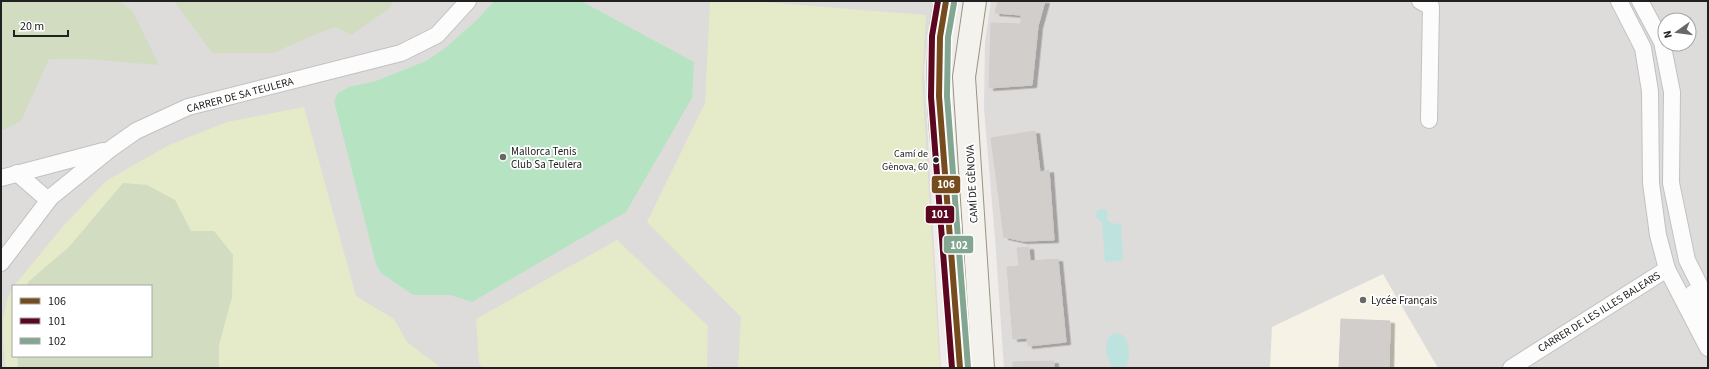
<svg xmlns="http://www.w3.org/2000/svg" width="1709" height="369" font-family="'Source Sans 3',sans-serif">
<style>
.residential{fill:#dedcdb;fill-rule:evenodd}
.education{fill:#f7f2e6}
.grass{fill:#e5eac9}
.forest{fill:#d2dcc0}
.pitch{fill:#b6e4c2}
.water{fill:#bee2de}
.building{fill:#d2cecc;stroke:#d2cdcb;filter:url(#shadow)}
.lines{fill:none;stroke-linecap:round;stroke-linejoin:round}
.street-casing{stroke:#c2c1c0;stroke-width:18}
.secondary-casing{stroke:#999481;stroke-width:24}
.street{stroke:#fdfcfc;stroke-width:16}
.secondary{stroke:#f4f2ec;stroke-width:22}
.bus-1-casing{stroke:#fff;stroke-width:9}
.bus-2-casing{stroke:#fff;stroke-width:9}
.bus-3-casing{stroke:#fff;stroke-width:9}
.bus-1{stroke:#764c1f;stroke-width:6}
.bus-2{stroke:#5c0720;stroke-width:6}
.bus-3{stroke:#83a691;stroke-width:6}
.poi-dot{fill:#696867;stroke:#fff;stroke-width:1.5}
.bus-dot{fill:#212121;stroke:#fff;stroke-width:1.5}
.labels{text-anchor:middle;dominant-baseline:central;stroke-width:3.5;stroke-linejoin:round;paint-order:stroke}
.bus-label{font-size:10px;fill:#212121;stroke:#fff;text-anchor:end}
.street-label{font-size:11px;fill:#212121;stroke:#fff}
.poi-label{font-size:11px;fill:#212121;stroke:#fff;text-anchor:start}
.line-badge{stroke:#fff;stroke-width:1.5}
.badge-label{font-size:11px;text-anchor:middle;font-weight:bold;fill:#fff}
</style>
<defs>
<filter id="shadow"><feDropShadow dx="4.5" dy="2.5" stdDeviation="0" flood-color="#0004"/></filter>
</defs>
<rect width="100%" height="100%" fill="#efece9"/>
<g class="residential">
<path d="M1 1H933L924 69 941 368H1ZM13 286H151V356H13Z"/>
<path d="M991 1H1708V368H1004L995 238 984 108 985 43ZM1665 20H1689V44H1665Z"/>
</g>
<polygon class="education" points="1383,274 1438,368 1270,368 1272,327"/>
<g class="grass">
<polygon points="710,1 748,1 926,15 922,79 940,368 738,368 741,317 647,222 705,103"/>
<path d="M304 107 356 296 394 319 407 342 441 368H6C2 344 0 308 13 287V356H151V286H14L65 224 106 181 169 145 227 122Z"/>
<polygon points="617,240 708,326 707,368 482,368 479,362 476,319"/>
</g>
<g class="forest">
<polygon points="1,1 120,1 133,12 159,65 85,59 49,59 21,121 1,131"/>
<polygon points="174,1 394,1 390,8 351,35 336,27 314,35 273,53 212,53"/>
<polygon points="123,183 147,185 175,200 191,231 214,231 233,255 232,297 219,345 219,368 18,368 17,356 151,356 151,286 27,286 28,282 69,247"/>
</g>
<polygon class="pitch" points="494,1 581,1 694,62 692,98 626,212 472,302 450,295 413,295 381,273 376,264 334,101 338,93 349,87 376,81 426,61 444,49 477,20"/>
<g class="water">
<polygon points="1100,209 1106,210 1108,215 1107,219 1113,224 1121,223 1123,260 1105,262 1102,222 1096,218 1096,212"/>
<path d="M1115 333C1131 333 1131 357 1126 368H1112C1106 358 1101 339 1115 333Z"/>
</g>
<g class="building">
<polygon points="998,1 1045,1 1038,26 1032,85 989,88 991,23 1021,24 1021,15 995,13"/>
<polygon points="1035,131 1040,172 1049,170 1054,240 1023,241 1004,237 991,138"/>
<polygon points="1029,247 1030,261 1058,259 1066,342 1028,346 1027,338 1013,339 1007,267 1019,266 1017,248"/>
<polygon points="1341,319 1390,321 1389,368 1339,368"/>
<polygon points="1054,361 1054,368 1013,368 1013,362"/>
</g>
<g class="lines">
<g class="street-casing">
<g id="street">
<polyline points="1420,1 1431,7 1429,120"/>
<polyline points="1619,1 1643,48 1650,91 1651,183 1658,235 1667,269 1708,348"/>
<polyline points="1640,1 1662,42 1672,92 1671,183 1687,260 1708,302"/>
<polyline points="17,173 48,200"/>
<polyline points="1,178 103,151"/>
<polyline points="1,263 51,197 109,150 136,131 188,107 401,53 437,35 468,1"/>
<polyline points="1693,293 1708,324"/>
<polyline points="1511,368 1667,269"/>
</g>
</g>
<g class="secondary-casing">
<g id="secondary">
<path d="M946 1C935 44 938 108 943 152L960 368"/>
<polyline points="975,1 964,77 983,368"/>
</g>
</g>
<use href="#street" class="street"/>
<use href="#secondary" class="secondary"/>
<g class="bus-1-casing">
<polyline id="bus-1" points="946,1 940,37 939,96 960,368"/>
</g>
<g class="bus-2-casing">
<polyline id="bus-2" points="938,1 932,36 931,97 952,368"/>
</g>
<g class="bus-3-casing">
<polyline id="bus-3" points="954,3 948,37 947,96 968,367"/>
</g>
<use href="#bus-1" class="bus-1"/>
<use href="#bus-2" class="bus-2"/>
<use href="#bus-3" class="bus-3"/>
</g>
<g class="poi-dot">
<circle cx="503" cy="157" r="4"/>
<circle cx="1363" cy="300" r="4"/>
</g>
<circle class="bus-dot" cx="936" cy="160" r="3.5"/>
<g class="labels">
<g class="bus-label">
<text x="928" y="154">Camí de<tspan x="928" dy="13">Gènova, 60</tspan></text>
</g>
<g class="street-label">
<text transform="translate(240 95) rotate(-15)">CARRER DE SA TEULERA</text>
<text transform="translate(972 184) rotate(-93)">CAMÍ DE GÈNOVA</text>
<text transform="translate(1599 312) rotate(-32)">CARRER DE LES ILLES BALEARS</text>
</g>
<g class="poi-label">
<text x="511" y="151">Mallorca Tenis<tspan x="511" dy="13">Club Sa Teulera</tspan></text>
<text x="1371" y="300">Lycée Français</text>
</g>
</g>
<g class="line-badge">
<rect x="931" y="175" width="30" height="19" rx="4" fill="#764c1f"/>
<rect x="925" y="205" width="30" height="19" rx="4" fill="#5c0720"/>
<rect x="943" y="235" width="31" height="19" rx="4" fill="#83a691"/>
</g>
<g class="badge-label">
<text x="946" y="188">106</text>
<text x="940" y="218">101</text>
<text x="959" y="249">102</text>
</g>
<rect width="1709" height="369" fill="none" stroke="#212121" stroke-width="4"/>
<rect x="12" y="285" width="140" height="72" fill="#ffffff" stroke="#a6a6a6"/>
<rect x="20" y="298" width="20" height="6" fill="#764c1f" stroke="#a6a6a6"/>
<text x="48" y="305" font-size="12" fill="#212121">106</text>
<rect x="20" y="318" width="20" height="6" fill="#5c0720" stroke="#a6a6a6"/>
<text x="48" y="325" font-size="12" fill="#212121">101</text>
<rect x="20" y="338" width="20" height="6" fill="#83a691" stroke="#a6a6a6"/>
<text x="48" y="345" font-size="12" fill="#212121">102</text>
<g transform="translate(1677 32) rotate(256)"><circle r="19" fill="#ffffff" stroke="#a6a6a6"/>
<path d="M0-3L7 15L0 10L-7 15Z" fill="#696867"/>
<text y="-6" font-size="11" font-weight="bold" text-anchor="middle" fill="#212121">N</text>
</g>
<path d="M14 30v6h54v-6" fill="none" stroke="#212121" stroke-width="2"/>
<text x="20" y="30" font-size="12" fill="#212121" stroke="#ffffff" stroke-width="3" paint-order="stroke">20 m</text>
</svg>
